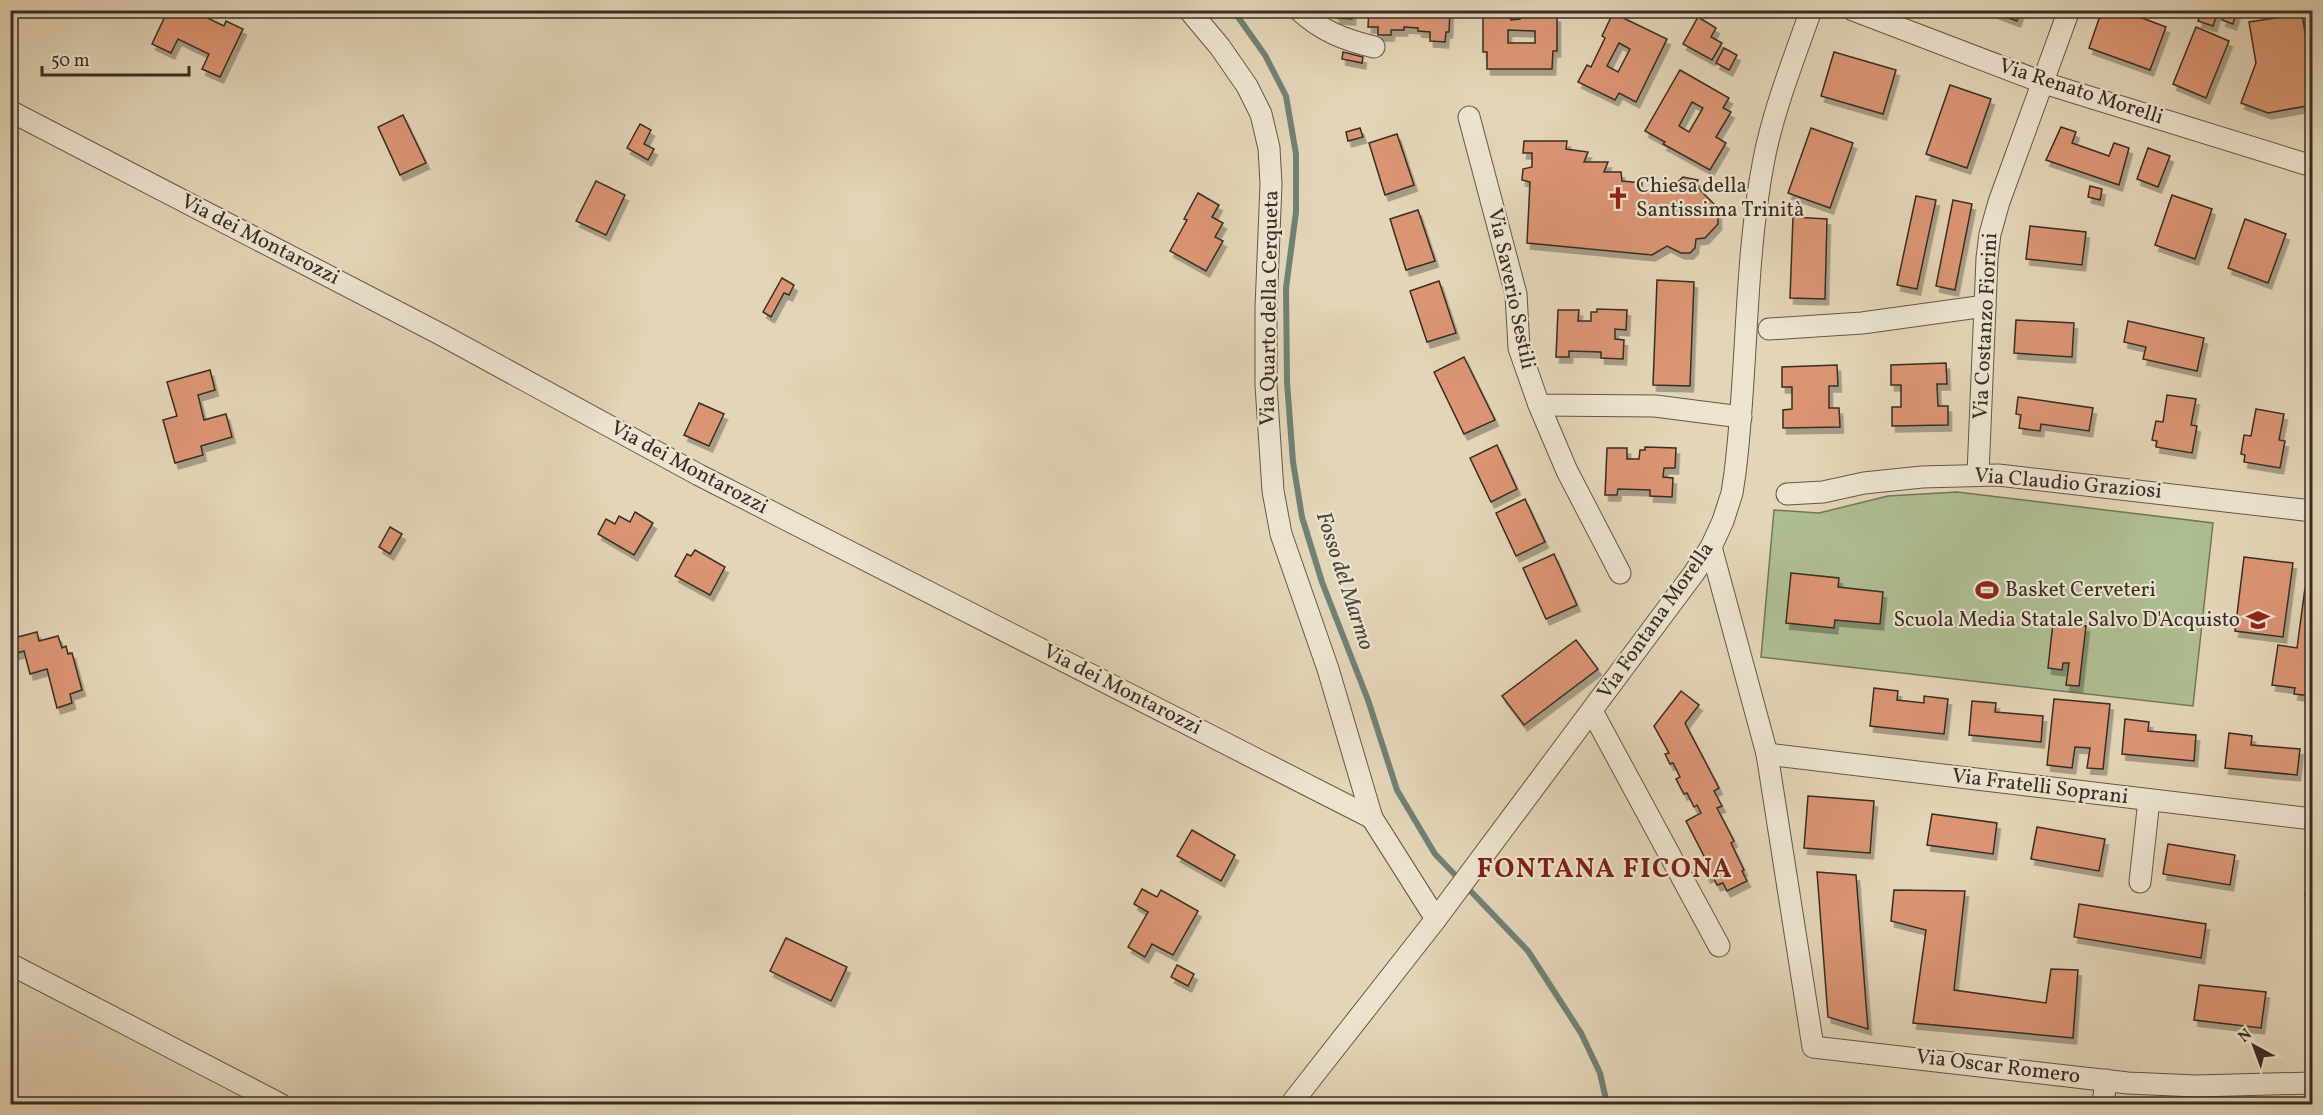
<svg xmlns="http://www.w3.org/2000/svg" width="2323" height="1115" font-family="Vollkorn,serif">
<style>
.green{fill:#aebe92;stroke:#72765b;stroke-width:1.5}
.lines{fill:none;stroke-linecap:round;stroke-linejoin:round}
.stream{stroke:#708175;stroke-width:6}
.building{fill:#db9573;stroke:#372d24;stroke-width:1.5;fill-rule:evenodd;filter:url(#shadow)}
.minor-casing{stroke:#625749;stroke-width:23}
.minor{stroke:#ede4d0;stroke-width:21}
.labels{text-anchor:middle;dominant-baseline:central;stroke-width:4.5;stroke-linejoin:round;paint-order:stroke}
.street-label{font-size:21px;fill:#372d24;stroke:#ede4d0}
.poi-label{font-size:21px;fill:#372d24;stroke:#ede4d0;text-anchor:start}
.water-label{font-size:22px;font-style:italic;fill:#4a493f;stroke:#ede4d0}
.district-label{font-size:27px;font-weight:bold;letter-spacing:1.5px;fill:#7a1f14;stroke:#ede4d0}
</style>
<defs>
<filter id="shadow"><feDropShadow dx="3.5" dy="6" stdDeviation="0" flood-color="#0004"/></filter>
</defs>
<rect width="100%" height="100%" fill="#e3d5b7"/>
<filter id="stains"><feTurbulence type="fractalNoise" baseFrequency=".00333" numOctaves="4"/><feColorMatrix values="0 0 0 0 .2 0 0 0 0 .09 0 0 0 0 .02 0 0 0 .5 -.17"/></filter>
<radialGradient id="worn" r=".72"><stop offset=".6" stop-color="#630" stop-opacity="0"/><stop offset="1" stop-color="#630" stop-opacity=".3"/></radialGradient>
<polygon class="green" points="1957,492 2213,523 2193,706 1761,657 1774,510 1819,513 1888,496"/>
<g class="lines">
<polyline class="stream" points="1233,10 1265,55 1286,96 1296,154 1296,212 1286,288 1287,382 1293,462 1302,517 1322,582 1368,700 1397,790 1435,854 1528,951 1581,1033 1600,1073 1607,1104"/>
</g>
<g class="building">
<polygon points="168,10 191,10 224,26 226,21 243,29 220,77 202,69 209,54 178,39 171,53 152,44"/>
<polygon points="1334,10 1353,10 1352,19 1337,18"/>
<polygon points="1369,10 1450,10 1449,32 1446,32 1445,42 1430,41 1430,32 1418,31 1418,28 1404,27 1404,30 1391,30 1391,35 1378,35 1378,27 1368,27"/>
<path d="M1488 10H1511V20L1520 19V10H1544V16H1557V51H1553L1552 69H1487V52H1483V13H1488ZM1508 30 1535 31V43H1508Z"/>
<polygon points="1988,10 2021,10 2017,21"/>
<polygon points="2102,10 2121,10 2166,27 2150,70 2089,48"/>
<polygon points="2202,10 2218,11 2213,26 2198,21"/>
<polygon points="2225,10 2237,11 2233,24 2222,20"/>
<path d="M1613 13 1667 39 1636 102 1619 93 1615 100 1578 82 1587 65 1591 67 1605 38 1602 36ZM1619 43 1630 49 1618 72 1607 66Z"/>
<polygon points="2302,14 2312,77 2312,105 2268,113 2241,103 2256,63 2249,22"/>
<polygon points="1698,17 1716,28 1711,37 1722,43 1712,60 1683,44"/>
<polygon points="2196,27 2229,41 2206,98 2173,84"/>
<polygon points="1724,48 1737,55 1729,70 1716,63"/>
<polygon points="1343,52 1363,57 1362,63 1342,59"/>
<polygon points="1834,52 1896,70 1883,114 1821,96"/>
<path d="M1680 70 1729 98 1723 108 1731 112 1716 137 1726 143 1710 170 1663 144 1665 142 1645 131ZM1692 102 1703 108 1689 132 1679 126Z"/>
<polygon points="1950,85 1991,99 1967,168 1926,154"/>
<polygon points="403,115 426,163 400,175 378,127"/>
<polygon points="640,124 651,130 644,144 654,149 648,160 627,148"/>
<polygon points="2061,127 2076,132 2072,143 2109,156 2114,143 2129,148 2119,185 2046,160"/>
<polygon points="1360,128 1363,137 1348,141 1346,132"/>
<polygon points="1811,128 1853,143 1830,208 1788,193"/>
<polygon points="1397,134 1414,185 1385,195 1369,143"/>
<polygon points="1524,141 1567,141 1566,149 1588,152 1584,162 1608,162 1604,172 1621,172 1622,181 1642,183 1641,193 1667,192 1683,177 1698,180 1695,185 1718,208 1718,224 1705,238 1696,239 1695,248 1690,253 1681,253 1667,246 1652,255 1527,243 1530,182 1522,180 1523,169 1532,167 1532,153 1523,153"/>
<polygon points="2148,148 2170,156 2158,187 2137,179"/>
<polygon points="596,181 625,195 606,235 576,221"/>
<polygon points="2090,186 2102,189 2100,200 2088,197"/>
<polygon points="1198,193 1219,205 1212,217 1223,223 1215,237 1223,241 1206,271 1170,251 1187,220 1184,219"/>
<polygon points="2172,195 2212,209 2195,259 2155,245"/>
<polygon points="1916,196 1936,200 1917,289 1897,285"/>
<polygon points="1953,200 1972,204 1955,290 1936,286"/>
<polygon points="1418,210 1435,261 1406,270 1390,219"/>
<polygon points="1793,217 1827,219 1825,299 1790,298"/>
<polygon points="2245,219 2286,234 2268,283 2228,268"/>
<polygon points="2030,226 2086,232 2082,265 2026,259"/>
<polygon points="2312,248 2312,270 2306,250"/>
<polygon points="782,278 794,285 789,295 784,293 771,317 763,312"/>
<polygon points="1657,280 1694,282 1690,386 1653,385"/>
<polygon points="1439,281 1456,333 1427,342 1410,291"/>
<polygon points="1597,309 1627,310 1626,330 1615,329 1615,339 1624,340 1623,359 1601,358 1601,352 1569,351 1569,357 1556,357 1558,310 1579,310 1578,321 1591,321 1591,312 1597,312"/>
<polygon points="2016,320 2074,323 2072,357 2014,353"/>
<polygon points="2128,321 2204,338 2197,371 2143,359 2146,347 2124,342"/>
<polygon points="1464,357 1495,420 1464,434 1434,372"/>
<polygon points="1946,363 1947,384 1937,384 1938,406 1948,406 1948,425 1892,426 1892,407 1901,407 1901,385 1891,385 1891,365"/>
<polygon points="1837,365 1838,386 1829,386 1829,408 1839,408 1840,427 1783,428 1783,410 1792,409 1792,387 1782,387 1782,367"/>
<polygon points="210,370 215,390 198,395 204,420 226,414 232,437 201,446 203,455 175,463 163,420 177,416 167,382"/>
<polygon points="2167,395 2196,399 2191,425 2197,426 2192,453 2156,447 2157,441 2152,440 2156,421 2163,422"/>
<polygon points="2018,397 2093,408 2089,431 2041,424 2040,431 2019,428 2021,415 2016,414"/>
<polygon points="699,403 724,414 709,446 684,435"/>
<polygon points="2256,409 2284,414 2279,440 2285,441 2280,468 2244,462 2245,455 2241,454 2244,435 2251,436"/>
<polygon points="1497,445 1517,489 1491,502 1470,458"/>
<polygon points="1645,447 1676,448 1675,468 1664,468 1663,477 1673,478 1672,497 1650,496 1650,490 1618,489 1617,495 1605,495 1607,448 1627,448 1627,459 1639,459 1640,450 1645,450"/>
<polygon points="1525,499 1545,542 1516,556 1496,513"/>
<polygon points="635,512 653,523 634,555 598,534 606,519 615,524 619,516 630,522"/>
<polygon points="390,527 402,534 390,554 379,547"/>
<polygon points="695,550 725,567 710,595 675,576 687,554 691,556"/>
<polygon points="1554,554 1577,605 1546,619 1523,568"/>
<polygon points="2244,557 2293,563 2283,637 2235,631"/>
<polygon points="1791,573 1839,578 1838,587 1883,592 1880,624 1835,620 1834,628 1786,623"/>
<polygon points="2305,588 2312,589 2311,652 2312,652 2312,696 2294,694 2295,688 2272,685 2278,645 2297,648"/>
<polygon points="2053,623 2086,626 2079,686 2066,685 2069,663 2063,663 2062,670 2048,668"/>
<polygon points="37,632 39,641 58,636 62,648 66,646 68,654 72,653 82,690 70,694 72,703 57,708 47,669 30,674 24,651 14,654 10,639"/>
<polygon points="1576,640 1598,669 1524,725 1502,696"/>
<polygon points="1874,688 1898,691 1897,700 1924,703 1924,696 1948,699 1944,734 1870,726"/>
<polygon points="1681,691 1699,705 1685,723 1719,788 1714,791 1722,806 1717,808 1734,841 1731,843 1744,870 1742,871 1747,881 1727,891 1723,883 1717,885 1712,875 1707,877 1700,863 1706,860 1686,821 1701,813 1697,805 1694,807 1687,793 1684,794 1676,779 1680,777 1673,763 1670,764 1665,754 1669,753 1654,726"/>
<polygon points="2054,699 2110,704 2103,769 2087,768 2090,748 2075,747 2072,768 2047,765"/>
<polygon points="1972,701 1996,703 1995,712 2043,716 2041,742 1969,735"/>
<polygon points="2125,719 2149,722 2148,731 2196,735 2194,761 2122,754"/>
<polygon points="2229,733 2252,736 2251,745 2300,749 2297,775 2225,768"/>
<polygon points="1808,796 1874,801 1870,853 1804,848"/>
<polygon points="1932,814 1997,823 1993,854 1927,845"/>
<polygon points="2037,827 2105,839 2099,871 2031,859"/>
<polygon points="1192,830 1235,855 1221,881 1177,856"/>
<polygon points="2168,844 2235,855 2230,885 2163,874"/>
<polygon points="2310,863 2312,863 2312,897 2305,896"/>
<polygon points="1817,872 1856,875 1868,1029 1828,1017"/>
<polygon points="1142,889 1157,897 1161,890 1198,911 1173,955 1152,944 1145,957 1128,947 1148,912 1134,904"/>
<polygon points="1894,890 1965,891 1954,990 2046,1003 2051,969 2078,970 2073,1038 1913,1023 1926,930 1891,921"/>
<polygon points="2079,904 2206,924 2201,958 2074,937"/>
<polygon points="786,938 847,967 831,1001 770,971"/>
<polygon points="1177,965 1194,974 1188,986 1171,977"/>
<polygon points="2199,985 2266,992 2261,1028 2194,1020"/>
</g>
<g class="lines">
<g class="minor-casing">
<g id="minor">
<polyline points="1189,10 1220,47 1247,86 1261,114 1269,148 1271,184 1266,308 1266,385 1273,491 1281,534 1328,669 1372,818 1436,919"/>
<path d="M1299 10C1321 31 1345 40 1374 47"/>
<polyline points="1853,10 2044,83 2312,166"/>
<polyline points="10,111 442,335 699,475 1372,818"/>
<polyline points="1469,117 1516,294 1519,348 1539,405 1655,406 1741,417"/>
<polyline points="1769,329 1862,323 1985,306"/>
<polyline points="1539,405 1567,471 1620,573"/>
<polyline points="1978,474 1987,258 1990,234 1999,202 2069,10"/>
<polyline points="1787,494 1823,492 1864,483 1922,477 1998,475 2312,511"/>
<polyline points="1711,547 1767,754 1813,1047 2128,1083 2196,1086 2312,1083"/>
<polyline points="1592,711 1719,946"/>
<polyline points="1767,754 2312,819"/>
<polyline points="2140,882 2149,800"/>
<polyline points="10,964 280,1104"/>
<path d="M1291 1104 1436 919 1694 573 1711 547 1723 521 1732 493 1735 473C1748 369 1744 262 1764 159 1774 108 1794 59 1811 10"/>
<polyline points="2103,1104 2106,1080"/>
</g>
</g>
<use href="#minor" class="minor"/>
</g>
<defs>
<g id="church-bare" transform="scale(1.8)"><path d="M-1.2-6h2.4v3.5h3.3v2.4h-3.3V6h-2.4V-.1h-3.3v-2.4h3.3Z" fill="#8f2418" stroke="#ede4d0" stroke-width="2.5" paint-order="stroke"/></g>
<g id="stadium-bare" transform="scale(1.8)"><path d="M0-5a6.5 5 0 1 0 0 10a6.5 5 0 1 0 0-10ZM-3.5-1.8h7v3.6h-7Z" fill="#8f2418" stroke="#ede4d0" stroke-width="2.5" paint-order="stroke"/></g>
<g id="school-bare" transform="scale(1.8)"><path d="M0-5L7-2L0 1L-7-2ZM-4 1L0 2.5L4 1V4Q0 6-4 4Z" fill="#8f2418" stroke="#ede4d0" stroke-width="2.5" paint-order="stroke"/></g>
</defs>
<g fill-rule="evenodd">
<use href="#church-bare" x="1618" y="198"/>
<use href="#stadium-bare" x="1987" y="590"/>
<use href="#school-bare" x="2258" y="620"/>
</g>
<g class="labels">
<g class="street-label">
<text transform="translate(2081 92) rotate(18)">Via Renato Morelli</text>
<text transform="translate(260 240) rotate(27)">Via dei Montarozzi</text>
<text transform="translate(1511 289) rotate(78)">Via Saverio Sestili</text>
<text transform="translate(1270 308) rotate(-89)">Via Quarto della Cerqueta</text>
<text transform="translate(1986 326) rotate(-87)">Via Costanzo Fiorini</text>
<text transform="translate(689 468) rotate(28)">Via dei Montarozzi</text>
<text transform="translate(2068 484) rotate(5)">Via Claudio Graziosi</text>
<text transform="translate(1656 621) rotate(-55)">Via Fontana Morella</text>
<text transform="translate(1122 690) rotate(27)">Via dei Montarozzi</text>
<text transform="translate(2040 787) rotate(7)">Via Fratelli Soprani</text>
<text transform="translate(1998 1067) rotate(7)">Via Oscar Romero</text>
</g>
<g class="poi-label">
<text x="1636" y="186">Chiesa della<tspan x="1636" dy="24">Santissima Trinità</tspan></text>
<text x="2005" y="590">Basket Cerveteri</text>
<text x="2240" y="620" text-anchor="end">Scuola Media Statale Salvo D'Acquisto</text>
</g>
<g class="water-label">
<text transform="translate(1344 581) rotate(72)">Fosso del Marmo</text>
</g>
<g class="district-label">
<text x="1605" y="870">FONTANA FICONA</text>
</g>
</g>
<rect width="2323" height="1115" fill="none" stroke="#e3d5b7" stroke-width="36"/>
<rect x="12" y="12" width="2299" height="1091" fill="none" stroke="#372d24" stroke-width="3"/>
<rect x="18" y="18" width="2287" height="1079" fill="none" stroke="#372d24" stroke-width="1.5"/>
<g transform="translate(2254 1046) rotate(319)" stroke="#ede4d0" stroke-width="4.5" paint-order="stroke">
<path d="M0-4.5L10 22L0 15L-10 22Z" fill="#372d24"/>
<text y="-9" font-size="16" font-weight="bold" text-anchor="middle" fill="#372d24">N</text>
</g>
<path d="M42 66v9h147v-9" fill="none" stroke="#372d24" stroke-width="3"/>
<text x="51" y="66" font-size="18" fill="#372d24" stroke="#ede4d0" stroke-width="4.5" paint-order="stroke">50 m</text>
<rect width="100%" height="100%" filter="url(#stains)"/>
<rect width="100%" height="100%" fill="url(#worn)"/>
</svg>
